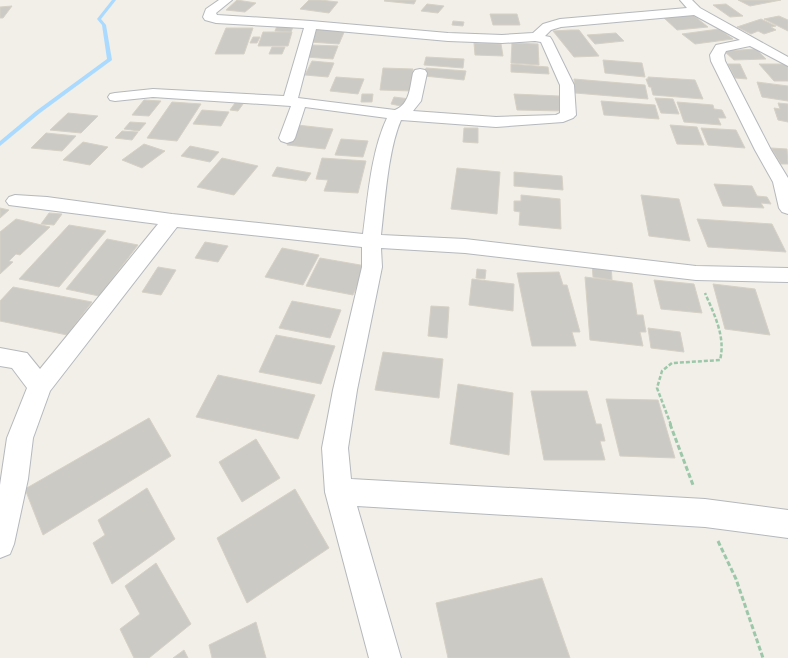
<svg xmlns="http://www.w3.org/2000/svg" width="788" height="658" font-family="'Nunito Sans',sans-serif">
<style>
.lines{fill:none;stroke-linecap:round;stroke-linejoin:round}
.stream{fill:#aadaff;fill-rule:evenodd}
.building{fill:#cccac5;stroke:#d6d1c6}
.minor-casing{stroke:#b5b8bc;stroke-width:2}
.path-far1{stroke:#9cc7a9;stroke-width:2.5;stroke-dasharray:4 2;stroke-linecap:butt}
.path{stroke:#9cc7a9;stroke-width:3;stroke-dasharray:5 2.5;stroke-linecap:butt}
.minor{fill:#fff;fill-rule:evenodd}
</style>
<rect width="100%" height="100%" fill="#f1efe8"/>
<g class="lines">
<polygon class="stream" points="112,0 116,0 101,19 106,25 112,60 40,113 0,146 0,141 36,111 107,59 102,25 97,19"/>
</g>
<g class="building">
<polygon points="237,0 256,3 245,12 226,10"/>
<polygon points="309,0 320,0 338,2 329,13 300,9"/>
<polygon points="385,0 416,0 414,4 384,1"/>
<polygon points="738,0 781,0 750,6"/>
<polygon points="427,4 444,6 438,13 421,11"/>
<polygon points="726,4 743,16 730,17 713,5"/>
<polygon points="12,6 3,18 0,18 0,7"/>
<polygon points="490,14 517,14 520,25 493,25"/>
<polygon points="693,15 708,27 677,30 663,17"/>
<polygon points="779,16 788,20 788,31 764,19"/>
<polygon points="761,19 776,26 771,27 776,30 764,34 758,31 751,34 737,27"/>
<polygon points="453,21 464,22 463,26 452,25"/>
<polygon points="277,26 293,27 291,32 275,31"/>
<polygon points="226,28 253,28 244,54 215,54"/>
<polygon points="317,28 345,30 339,44 310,42"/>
<polygon points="719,29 733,39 695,44 682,34"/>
<polygon points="571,30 579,30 599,56 574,57 553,31"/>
<polygon points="263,32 292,32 288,46 258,46"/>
<polygon points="616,33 624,41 595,44 587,35"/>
<polygon points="253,37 260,37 257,43 250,43"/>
<polygon points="474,43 501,44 503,56 475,55"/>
<polygon points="512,43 538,44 539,65 511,63"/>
<polygon points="312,45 338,46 333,59 306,57"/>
<polygon points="272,47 285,47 282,54 269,54"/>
<polygon points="756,49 766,59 734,60 724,51"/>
<polygon points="426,57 464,59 463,68 424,65"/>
<polygon points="603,60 642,63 645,77 605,73"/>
<polygon points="312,61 334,63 328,77 305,75"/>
<polygon points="511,64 548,67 549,74 511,72"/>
<polygon points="728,64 740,64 747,79 735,78"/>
<polygon points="759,64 785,64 788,67 788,81 774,81"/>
<polygon points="383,68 413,69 412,91 380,90"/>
<polygon points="426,68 466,71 464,80 424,76"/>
<polygon points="336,77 364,79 358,94 330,91"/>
<polygon points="648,77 695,80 703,99 653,95 651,87 649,87 646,79 648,79"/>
<polygon points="574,79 645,85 648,99 575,93"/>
<polygon points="757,82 788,86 788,101 762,97"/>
<polygon points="362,94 373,94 372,102 361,102"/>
<polygon points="514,94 559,96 563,111 517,110"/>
<polygon points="394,97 410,99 406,107 391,104"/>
<polygon points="655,98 673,99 679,114 661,113"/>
<polygon points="144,100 161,101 149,116 132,115"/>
<polygon points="601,101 655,105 659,119 604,115"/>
<polygon points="172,102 201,104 177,141 147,138"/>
<polygon points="677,102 713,105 714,109 722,110 726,118 718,118 721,125 684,122"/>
<polygon points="235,103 243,104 238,111 230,110"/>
<polygon points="778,103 788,104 788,122 778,120 774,108 780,109"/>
<polygon points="202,110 229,112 221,126 193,124"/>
<polygon points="68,113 98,116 81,133 50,130"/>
<polygon points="130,122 146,123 139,131 124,129"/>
<polygon points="297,125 333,129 325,149 287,145"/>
<polygon points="670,125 697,127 704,145 677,144"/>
<polygon points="464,128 478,128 478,143 463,142"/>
<polygon points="701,128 736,130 745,148 708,145"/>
<polygon points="122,131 138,132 132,140 115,138"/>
<polygon points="46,133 76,136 62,151 31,148"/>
<polygon points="341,139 368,141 363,157 335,155"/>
<polygon points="83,142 108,147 90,165 63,160"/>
<polygon points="144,144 165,151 142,168 122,160"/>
<polygon points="190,146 219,152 210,162 181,156"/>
<polygon points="771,148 787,149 788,164 781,164"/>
<polygon points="222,158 258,166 234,195 197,187"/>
<polygon points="322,158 366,161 358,193 324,191 328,180 316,179"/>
<polygon points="277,167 311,173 306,181 272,176"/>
<polygon points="457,168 500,172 497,214 451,209"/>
<polygon points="514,172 562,176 563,190 514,186"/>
<polygon points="714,184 752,186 757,196 767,197 771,204 761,203 764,208 723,206"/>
<polygon points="521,195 560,199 561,229 519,225 520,212 514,211 514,201 521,201"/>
<polygon points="641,195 679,199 690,241 649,236"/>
<polygon points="0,208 9,210 0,218"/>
<polygon points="49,213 62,214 54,225 41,224"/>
<polygon points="16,219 50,227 20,255 16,254 9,261 13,262 0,274 0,232"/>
<polygon points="697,219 772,224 786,252 708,247"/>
<polygon points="69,225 106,231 59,287 19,279"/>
<polygon points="107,239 138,245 99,296 66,289"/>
<polygon points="205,242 228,246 218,262 195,258"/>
<polygon points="282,248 319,255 303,285 265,277"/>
<polygon points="320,258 366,266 353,295 306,286"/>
<polygon points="592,262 611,264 612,280 593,277"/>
<polygon points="158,267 176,270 161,295 142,292"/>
<polygon points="477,269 486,270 485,279 476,278"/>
<polygon points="559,272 563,285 567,285 580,332 572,332 576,346 532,346 517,273"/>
<polygon points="585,277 632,283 637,315 643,315 646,332 640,332 643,346 590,340"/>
<polygon points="472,279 514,284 513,311 469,305"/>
<polygon points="654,280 694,284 702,313 661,309"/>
<polygon points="713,284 755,289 770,335 725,329"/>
<polygon points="13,287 92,302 67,335 0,321 0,301"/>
<polygon points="292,301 341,310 330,338 279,328"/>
<polygon points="431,306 449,307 447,338 428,336"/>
<polygon points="648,328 680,332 684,352 651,348"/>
<polygon points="276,335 335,346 321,384 259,372"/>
<polygon points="383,352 443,359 439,398 375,390"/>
<polygon points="218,375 315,395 298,439 196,417"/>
<polygon points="458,384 513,393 509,455 450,444"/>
<polygon points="531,391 587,391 596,424 601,424 605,441 600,441 605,460 544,460"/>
<polygon points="606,399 658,400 675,458 620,456"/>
<polygon points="149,418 171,456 43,535 25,489"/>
<polygon points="256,439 280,478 242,502 219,462"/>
<polygon points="147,488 175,539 112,584 93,543 105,535 98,520"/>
<polygon points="295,489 329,548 247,603 217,538"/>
<polygon points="156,563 191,624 149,658 134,658 120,629 140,614 125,586"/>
<polygon points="542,578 570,658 448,658 436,603"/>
<polygon points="256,622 266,658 212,658 209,645"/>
<polygon points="184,650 188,658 173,658"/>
</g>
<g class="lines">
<g class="minor-casing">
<path id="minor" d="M219 0H232L216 13 217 15 311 21 448 33 502 35 533 33 543 24 560 19 687 8 680 0H692L700 8 788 57V66L750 46 726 51 724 55 725 61 771 150 788 178V214L782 212 779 208 773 182 755 150 711 61 710 55 716 45 740 40 694 15 561 27 551 30 545 36 550 37 552 40 574 85 576 115 573 118 563 122 496 127 401 120C388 150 385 201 381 235L465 239 696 266 788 268V282L696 280 465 253 381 248 382 267 357 390 348 448 351 479 705 499 788 510V538L705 527 357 506 401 658H369L325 492 322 448 333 390 362 267V247L177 227 50 391 33 438 28 479 14 544 10 554 0 558V485L7 438 27 388 12 368 0 366V348L27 353 40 369 158 224 9 205 6 201 9 197 15 195 47 197 172 214 363 234C368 197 371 152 387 118L305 107 295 138 293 141 287 143 281 141 279 138 291 106 153 97 115 101 110 100 108 97 110 94 115 93 153 89 284 96 304 28 216 23 205 20 203 17 206 9ZM316 29 448 41 502 43 535 41 541 42 560 85V113L556 115 496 117 413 111 421 101 427 73 425 70 420 69 415 70 413 73C410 87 410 104 395 110L298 98Z"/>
</g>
<path class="path-far1" d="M671 425 657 388 662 371 672 363 720 360C726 337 714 314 705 293"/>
<g class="path">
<polyline points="670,424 693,485"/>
<polyline points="718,541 736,579 763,658"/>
</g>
<use href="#minor" class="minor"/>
</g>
</svg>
